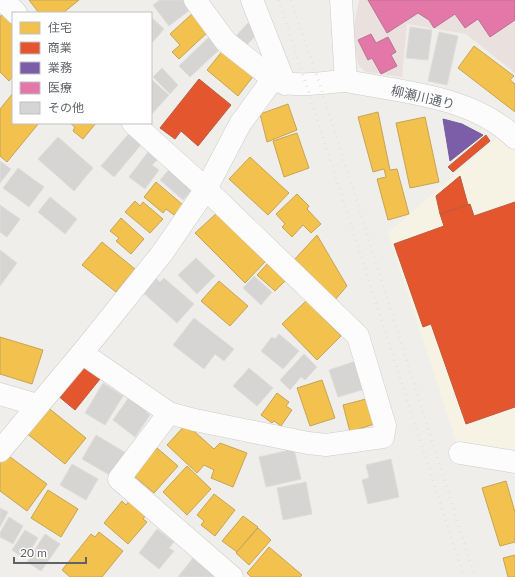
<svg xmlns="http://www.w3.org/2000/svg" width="515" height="577" font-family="Lato,'Noto Sans JP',sans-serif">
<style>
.commercial{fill:#f7f3e4}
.medical{fill:#eae0de}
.homes{fill:#f2c14e;stroke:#c6a556}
.shops{fill:#e4572e;stroke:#bc5b3f}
.offices{fill:#7b5ea7;stroke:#736094}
.health{fill:#e377a8;stroke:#bb7195}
.building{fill:#d6d5d3;stroke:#deddd9}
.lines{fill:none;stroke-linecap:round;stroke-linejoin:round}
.minor-casing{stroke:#cbcccc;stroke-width:23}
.minor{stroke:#fdfcfc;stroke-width:22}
.rail{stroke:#e4e4e4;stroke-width:3;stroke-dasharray:1 5;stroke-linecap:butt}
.labels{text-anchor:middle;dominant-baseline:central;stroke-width:4;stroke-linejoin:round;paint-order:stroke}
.street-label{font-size:13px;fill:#5f6368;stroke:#fff}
</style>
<rect width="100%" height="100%" fill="#efeeea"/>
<polygon class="commercial" points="506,130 515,138 515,462 460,453 388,233"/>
<polygon class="medical" points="359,0 515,0 515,73 466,34 407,24 402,77 366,72 359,66 351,40"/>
<g class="homes">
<polygon points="29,0 79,0 63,13 39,13"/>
<polygon points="193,13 209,31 179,59 172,52 180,45 170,34"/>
<polygon points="6,15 13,22 13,76 9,81 0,72 0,16"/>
<polygon points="474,46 514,76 510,80 515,84 515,112 458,68"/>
<polygon points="224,49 255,74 238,96 207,70"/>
<polygon points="13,93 13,123 39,123 7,162 0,156 0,109"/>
<polygon points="288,104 297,130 267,142 260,114"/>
<polygon points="378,112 390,170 397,169 409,214 388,220 377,179 386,177 384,169 373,172 358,117"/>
<polygon points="425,117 439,182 410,188 396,123"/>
<polygon points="70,123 96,123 83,139 73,131 75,127"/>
<polygon points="297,133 309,168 284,177 273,141"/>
<polygon points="250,157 289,193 268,215 229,179"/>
<polygon points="156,182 183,205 174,215 166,209 163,213 144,197"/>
<polygon points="297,194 309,206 307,209 321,224 311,233 303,225 292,237 282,227 285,224 276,214"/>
<polygon points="135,201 140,206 143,202 163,219 150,233 125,212"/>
<polygon points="219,211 233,230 265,262 245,283 195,233"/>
<polygon points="121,218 144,239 131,254 116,241 119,238 110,231"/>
<polygon points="317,235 347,286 334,301 294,260"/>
<polygon points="102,242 135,269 116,292 82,265"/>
<polygon points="269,262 286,280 275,291 257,275"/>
<polygon points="219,281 248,306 230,326 201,301"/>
<polygon points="306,301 341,336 317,360 282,324"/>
<polygon points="0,337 43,350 32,384 0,374"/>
<polygon points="322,380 335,418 310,426 297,388"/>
<polygon points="277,393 289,402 286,406 292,410 281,426 274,421 272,423 261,415"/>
<polygon points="366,399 374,424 350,432 343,405"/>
<polygon points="46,406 86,438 65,464 25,432"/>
<polygon points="186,424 214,449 220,443 247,453 233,487 211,478 214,470 204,465 197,473 167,445"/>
<polygon points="157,448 178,466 154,493 133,475"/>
<polygon points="6,454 47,484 27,511 0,491 0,463"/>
<polygon points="187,466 211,489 187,515 163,492"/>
<polygon points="506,481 515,512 515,542 500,546 482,488"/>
<polygon points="48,490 78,509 61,537 31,518"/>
<polygon points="214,494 235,510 215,536 201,525 204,521 197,515"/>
<polygon points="130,500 146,515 143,519 147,522 128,544 104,523 122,501 126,505"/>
<polygon points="243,516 258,527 237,552 222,541"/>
<polygon points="258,528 271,540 249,565 236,553"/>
<polygon points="99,532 123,551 102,577 70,577 62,570 91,534 95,537"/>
<polygon points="269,547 302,575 300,577 251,577 247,573"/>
<polygon points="515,555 515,577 508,577 503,558"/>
</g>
<g class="shops">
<polygon points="199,79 231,105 198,146 181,131 175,139 160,128"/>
<polygon points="486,135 490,141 453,172 448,167"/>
<polygon points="460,176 468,205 440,214 436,196"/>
<polygon points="515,202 515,407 466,424 431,324 423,327 394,244 444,226 440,214 470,204 474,216"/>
<polygon points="88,362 104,374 75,410 57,395"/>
</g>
<polygon class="offices" points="443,119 462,124 483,135 450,161"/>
<g class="health">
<polygon points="368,0 515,0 515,20 490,37 478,19 465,28 455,14 434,28 429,20 418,13 387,33"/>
<polygon points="371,34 376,43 388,37 396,52 391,55 397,66 381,74 372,58 368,60 358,40"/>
</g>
<g class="building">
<polygon points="160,0 185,0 191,9 169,26 153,5"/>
<polygon points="151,17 164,29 151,44"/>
<polygon points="248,23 258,33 245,47 235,37"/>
<polygon points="410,27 432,30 428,60 406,58"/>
<polygon points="439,32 458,36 447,85 428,81"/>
<polygon points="210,36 221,48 190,77 179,66"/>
<polygon points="162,68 178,85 170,94 153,77"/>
<polygon points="151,79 169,95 151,115"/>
<polygon points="132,130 145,140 114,177 101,166"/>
<polygon points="58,137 93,168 74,191 38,159"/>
<polygon points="148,152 157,160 152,165 159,170 145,189 129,177"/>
<polygon points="0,161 11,169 0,183"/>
<polygon points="174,164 197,184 183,200 160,180"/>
<polygon points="18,168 44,187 29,207 3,188"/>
<polygon points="50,197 77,219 65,234 38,212"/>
<polygon points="0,205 20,219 7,237 0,232"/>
<polygon points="0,250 17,263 0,286"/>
<polygon points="196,258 215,276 197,294 178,275"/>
<polygon points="153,275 160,282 164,278 194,304 177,323 140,290"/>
<polygon points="254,276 272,292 261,305 243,288"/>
<polygon points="194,318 234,349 224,361 215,354 204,369 173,345"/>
<polygon points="279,334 299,351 283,369 261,351 272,337 275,339"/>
<polygon points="304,354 317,367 305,380 301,377 290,390 280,380"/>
<polygon points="356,361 365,389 338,397 329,370"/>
<polygon points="249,368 273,388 257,406 233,386"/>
<polygon points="103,383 123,396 105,425 85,413"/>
<polygon points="132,393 150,406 146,412 150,415 135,437 113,420"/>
<polygon points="96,435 126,453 113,477 82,459"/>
<polygon points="294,449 301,479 266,487 259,457"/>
<polygon points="391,459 399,497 368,504 362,480 369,478 366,465"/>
<polygon points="72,464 98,479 86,500 60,485"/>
<polygon points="306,482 312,514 283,520 277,488"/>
<polygon points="0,508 8,512 0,527"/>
<polygon points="9,517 23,526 13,544 0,537 0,533"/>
<polygon points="157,529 174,542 169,548 174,551 159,569 139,553"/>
<polygon points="25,530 38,538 25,559 12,550"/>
<polygon points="45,534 60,544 41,571 27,562"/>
<polygon points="193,558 214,575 213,577 178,577"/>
</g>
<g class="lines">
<g class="minor-casing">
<g id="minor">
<polyline points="3,0 16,13"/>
<polyline points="195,0 226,42 273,79"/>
<polyline points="252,0 285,84"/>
<path d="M346 81C402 92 473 96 515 138"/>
<polyline points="82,353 169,413 195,420 308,443 326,445 383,437 385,426 358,336 206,189 133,123"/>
<polyline points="0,394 37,405"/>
<polyline points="169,413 119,479 232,577"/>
<path d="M0 451 82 353 163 252 206 189 240 124 273 79C296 89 321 82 346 81L341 0"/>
<polyline points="460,453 515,462"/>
</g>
</g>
<use href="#minor" class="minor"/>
<g class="rail">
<polyline points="279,0 464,577"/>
<polyline points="291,0 319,82 475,577"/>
</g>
</g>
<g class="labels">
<g class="street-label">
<text transform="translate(423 97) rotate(13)">柳瀬川通り</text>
</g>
</g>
<rect x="12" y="12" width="140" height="112" fill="#ffffff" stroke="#bfc1c3"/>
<rect x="20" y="22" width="20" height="12" fill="#f2c14e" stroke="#bfc1c3"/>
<text x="48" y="32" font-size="12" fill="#5f6368">住宅</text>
<rect x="20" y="42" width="20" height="12" fill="#e4572e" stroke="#bfc1c3"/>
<text x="48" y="52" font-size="12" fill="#5f6368">商業</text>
<rect x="20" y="62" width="20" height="12" fill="#7b5ea7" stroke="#bfc1c3"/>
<text x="48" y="72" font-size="12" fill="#5f6368">業務</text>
<rect x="20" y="82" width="20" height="12" fill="#e377a8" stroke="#bfc1c3"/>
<text x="48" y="92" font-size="12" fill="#5f6368">医療</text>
<rect x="20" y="102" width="20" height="12" fill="#d6d5d3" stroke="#bfc1c3"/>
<text x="48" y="112" font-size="12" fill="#5f6368">その他</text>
<path d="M14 557v6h72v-6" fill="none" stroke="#5f6368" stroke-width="2"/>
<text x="20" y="557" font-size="12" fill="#5f6368" stroke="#ffffff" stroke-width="3" paint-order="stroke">20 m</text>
</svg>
